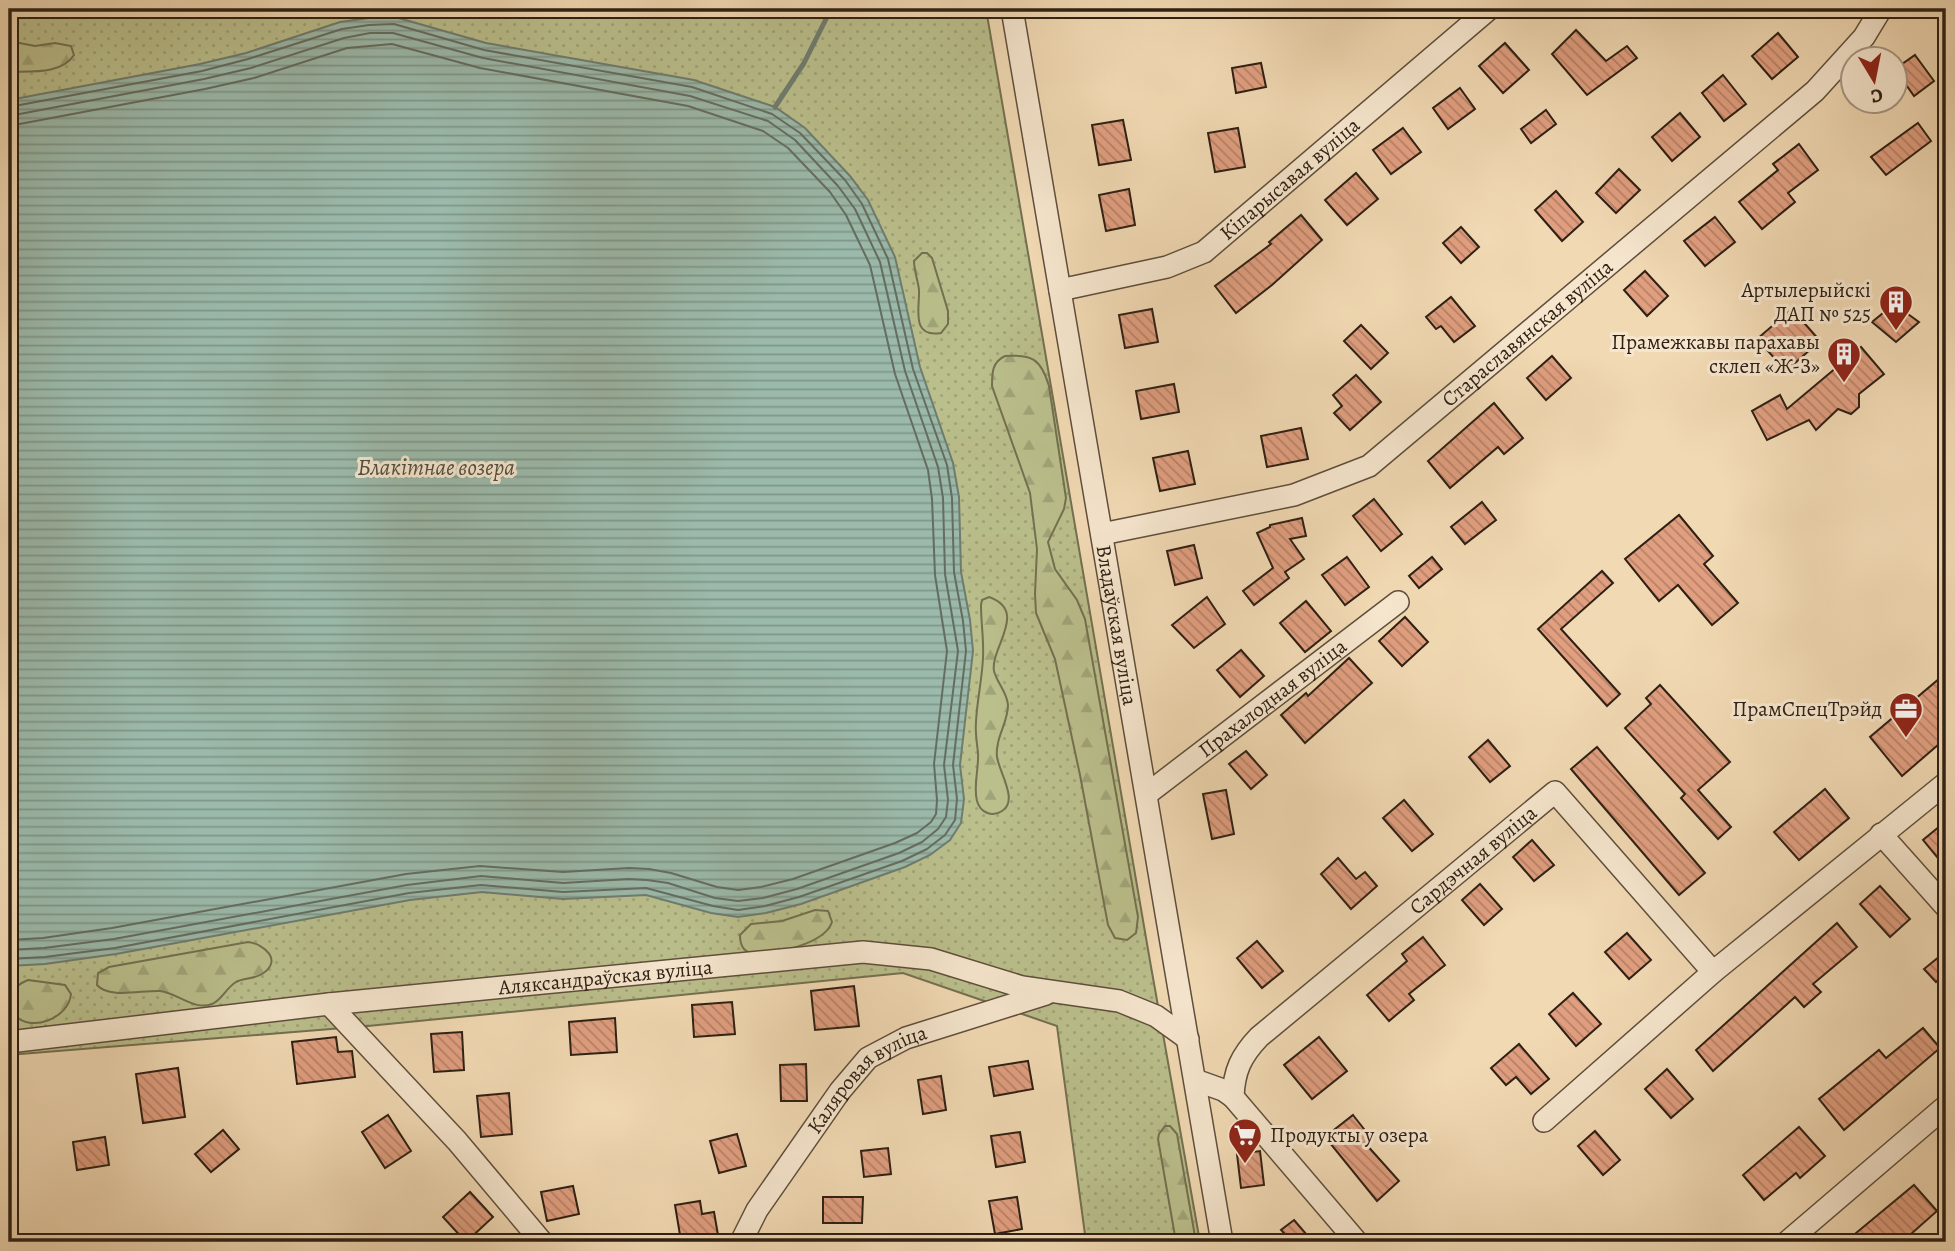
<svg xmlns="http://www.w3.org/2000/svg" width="1955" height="1251" font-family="Alegreya,serif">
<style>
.grass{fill:url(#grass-dots);stroke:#747050;stroke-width:2}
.forest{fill:url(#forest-firs);stroke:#747050;stroke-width:2}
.water{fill:url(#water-rules);stroke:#6f7c6f;stroke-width:2}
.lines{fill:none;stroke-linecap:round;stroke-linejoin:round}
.shore{stroke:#646d60;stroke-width:2}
.stream{stroke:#6f7c6f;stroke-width:5}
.building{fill:url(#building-back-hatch);stroke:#2e2014;stroke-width:2}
.street-casing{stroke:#5f4e3c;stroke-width:24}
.street{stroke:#f6e6ce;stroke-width:21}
.labels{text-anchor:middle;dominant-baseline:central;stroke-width:6;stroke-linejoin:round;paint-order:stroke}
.street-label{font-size:21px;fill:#2e2014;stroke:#f6e6ce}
.poi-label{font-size:21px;fill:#2e2014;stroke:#f6e6ce;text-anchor:end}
.water-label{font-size:23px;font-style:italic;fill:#4f4e41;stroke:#f6e6ce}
</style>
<defs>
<pattern id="grass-dots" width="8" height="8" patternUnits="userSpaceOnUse" patternTransform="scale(1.75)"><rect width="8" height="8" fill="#babf8c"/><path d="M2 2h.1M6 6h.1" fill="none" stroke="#a0a478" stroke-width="1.8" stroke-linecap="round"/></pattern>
<pattern id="forest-firs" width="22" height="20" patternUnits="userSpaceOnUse" patternTransform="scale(1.75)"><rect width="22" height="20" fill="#babf8c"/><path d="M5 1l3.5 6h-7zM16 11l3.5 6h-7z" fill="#a0a478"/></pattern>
<pattern id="water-rules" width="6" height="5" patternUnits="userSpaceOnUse" patternTransform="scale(1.75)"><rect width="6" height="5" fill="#9bbaab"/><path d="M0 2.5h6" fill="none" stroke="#7f978a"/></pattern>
<pattern id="building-back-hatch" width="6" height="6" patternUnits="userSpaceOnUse" patternTransform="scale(1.75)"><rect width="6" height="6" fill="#e19f80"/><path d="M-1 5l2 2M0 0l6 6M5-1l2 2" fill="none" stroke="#b78168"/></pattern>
</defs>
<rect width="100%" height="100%" fill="#f1d9b3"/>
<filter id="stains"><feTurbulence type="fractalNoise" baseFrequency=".00286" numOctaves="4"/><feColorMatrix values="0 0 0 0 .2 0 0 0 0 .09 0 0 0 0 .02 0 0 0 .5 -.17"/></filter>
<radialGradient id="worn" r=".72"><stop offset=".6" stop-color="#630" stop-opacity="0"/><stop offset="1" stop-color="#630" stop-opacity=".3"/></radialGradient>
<polygon class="grass" points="9,9 986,9 1150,961 1200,1242 1086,1242 1057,1026 903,973 368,1026 9,1055"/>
<g class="forest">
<path d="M9 41 35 46 55 43 71 46 74 55C61 75 30 71 9 72Z"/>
<path d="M922 253H927L932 258 948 311V324L941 333C910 338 920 307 919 290 918 280 914 271 914 261Z"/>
<path d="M1005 356C1032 354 1041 359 1049 386L1066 498 1064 509 1048 542 1055 569 1077 600 1085 619 1138 917 1136 933 1127 940 1115 938 1108 925 1080 775 1055 659 1036 613 1035 594 1037 549 1030 493 992 386C992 373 992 362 1005 356Z"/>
<path d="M989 597C1029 611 990 648 994 671 997 683 1007 692 1008 705 1008 723 995 738 997 757 999 772 1019 801 1002 811 992 818 980 812 977 801 973 786 979 769 978 753 977 743 975 733 976 722 977 700 982 680 983 658 984 640 981 623 981 605L982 600Z"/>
<path d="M815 910 828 911 832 922C825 944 772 956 751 953 742 951 740 943 740 935L751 924 782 921Z"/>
<path d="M248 942C265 944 283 961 262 974 254 979 244 978 236 982 226 988 222 1000 212 1004 194 1011 178 993 160 991 142 990 109 999 97 985L98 973 109 967Z"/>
<path d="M28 980 65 985 71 994C69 1018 30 1034 14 1014 8 998 12 986 28 980Z"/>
<polygon points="1165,1126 1170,1126 1177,1134 1196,1242 1176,1242 1158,1139 1159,1134"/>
</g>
<polygon class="water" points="395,17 486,43 694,80 775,107 805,128 850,176 868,200 895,257 920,367 953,463 959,497 961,572 970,620 973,651 960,765 964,799 961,823 950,840 930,855 905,867 801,904 766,913 738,917 711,913 646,895 563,899 482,892 410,900 116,954 45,964 9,966 9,100 200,64 246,53 340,22 369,18"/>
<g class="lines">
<g class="shore">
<polyline points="9,107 202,71 248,59 342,29 369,25 394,24 484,50 692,87 772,114 800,133 845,180 862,204 888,259 913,369 947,465 952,498 954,572 963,621 966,651 953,765 957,799 955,820 945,835 927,849 902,861 799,897 765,906 738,910 713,906 646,888 563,892 481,885 409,893 115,948 45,957 9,959"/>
<polyline points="9,116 204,79 251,68 344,38 370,33 393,33 483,58 690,96 768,121 795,140 838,186 855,209 880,262 905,371 938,467 943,498 945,574 958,651 944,765 948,800 946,817 938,829 922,842 899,853 797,889 763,898 738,901 715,898 668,883 647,880 629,879 563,883 481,876 407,885 114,939 44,948 9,950"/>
<polyline points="9,126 205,89 254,78 347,48 392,44 480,68 688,106 763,131 788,148 830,192 846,215 870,265 895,374 928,470 932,499 935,575 947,651 934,764 937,800 936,814 931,822 917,833 895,843 793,879 761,887 738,890 717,887 671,873 649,869 629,868 563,872 480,866 406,874 112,928 43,938 9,940"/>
</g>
<polyline class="stream" points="775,107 804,63 831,9"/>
</g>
<g class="building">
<polygon points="1576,30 1606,61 1627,46 1637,58 1587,95 1552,54"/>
<polygon points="1778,33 1798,57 1772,79 1752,56"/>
<polygon points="1505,43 1529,70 1503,93 1479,66"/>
<polygon points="1915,55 1934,81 1914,96 1895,69"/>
<polygon points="1261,63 1266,87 1236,93 1232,68"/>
<polygon points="1723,75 1746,104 1724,121 1702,93"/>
<polygon points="1460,88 1475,109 1448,129 1433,108"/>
<polygon points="1546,110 1556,124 1531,143 1521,129"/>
<polygon points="1680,113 1700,137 1672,161 1652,137"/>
<polygon points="1123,120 1131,160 1099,165 1092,125"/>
<polygon points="1918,123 1931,141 1886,175 1871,157"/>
<polygon points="1238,128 1245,167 1215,172 1208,133"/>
<polygon points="1403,128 1421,152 1391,174 1373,150"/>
<polygon points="1799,144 1818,170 1788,193 1795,202 1762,229 1739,202 1778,170 1773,164"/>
<polygon points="1619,169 1640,190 1616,213 1596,193"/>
<polygon points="1356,173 1378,199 1347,225 1325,200"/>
<polygon points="1129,189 1135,225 1106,231 1099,195"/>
<polygon points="1556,191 1583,222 1562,241 1535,210"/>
<polygon points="1301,215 1322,240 1272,285 1236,313 1215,286 1271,244 1269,242"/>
<polygon points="1715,217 1735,242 1705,266 1684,241"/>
<polygon points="1461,227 1479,247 1461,263 1443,243"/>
<polygon points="1645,271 1668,296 1647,316 1624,290"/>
<polygon points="1451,297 1475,326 1454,342 1441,326 1436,329 1426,317"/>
<polygon points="1894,304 1919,322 1896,342 1872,322"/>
<polygon points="1152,309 1158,342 1125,348 1119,315"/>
<polygon points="1792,309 1820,341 1786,371 1757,339"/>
<polygon points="1361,325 1388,353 1371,369 1344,341"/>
<polygon points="1861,347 1884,374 1859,394 1859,407 1851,414 1838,409 1816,430 1809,420 1767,440 1752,411 1780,395 1787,409"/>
<polygon points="1552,356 1571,378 1546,400 1527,378"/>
<polygon points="1356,375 1381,402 1350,430 1334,413 1342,406 1333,395"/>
<polygon points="1174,384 1179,412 1141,419 1136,391"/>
<polygon points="1494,403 1523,438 1504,454 1498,447 1450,488 1428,461"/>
<polygon points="1301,428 1308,459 1267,467 1261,436"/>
<polygon points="1188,451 1195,484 1160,491 1153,458"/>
<polygon points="1374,499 1402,534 1381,551 1353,516"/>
<polygon points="1482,502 1496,520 1465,544 1451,527"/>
<polygon points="1679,515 1713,556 1704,564 1738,603 1712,625 1678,585 1659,601 1625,559"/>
<polygon points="1302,518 1306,536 1290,539 1304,559 1285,572 1289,578 1254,605 1243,591 1273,568 1257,533 1270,527 1270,525"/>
<polygon points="1194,545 1202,578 1175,585 1167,551"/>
<polygon points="1347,557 1369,587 1345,605 1322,575"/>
<polygon points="1432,557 1442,569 1419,588 1409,576"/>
<polygon points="1602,571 1613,583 1561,629 1620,694 1607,706 1538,629"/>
<polygon points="1207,597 1225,624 1194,648 1172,625"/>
<polygon points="1306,601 1331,631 1305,652 1280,623"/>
<polygon points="1405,617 1428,642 1402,666 1379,641"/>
<polygon points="1241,650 1264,676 1240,697 1217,670"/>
<polygon points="1349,658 1372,683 1305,743 1281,715 1306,693 1308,696"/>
<polygon points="1946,673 1946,738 1902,776 1870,737"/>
<polygon points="1660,685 1730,762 1698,790 1731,827 1718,839 1681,798 1685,794 1625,728 1651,704 1646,698"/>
<polygon points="1488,740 1510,766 1490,782 1469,757"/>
<polygon points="1597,747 1705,873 1679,895 1571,769"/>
<polygon points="1246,751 1267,775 1251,789 1229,764"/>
<polygon points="1825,789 1849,818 1799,860 1774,832"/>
<polygon points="1226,790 1234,834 1212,839 1203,794"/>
<polygon points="1404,800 1433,834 1412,851 1383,818"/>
<polygon points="1946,821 1946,868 1923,840"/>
<polygon points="1532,840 1554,865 1534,881 1513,857"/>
<polygon points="1338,858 1356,879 1365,872 1377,886 1351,909 1321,874"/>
<polygon points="1480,884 1502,909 1484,925 1462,900"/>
<polygon points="1880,886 1910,919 1890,937 1860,904"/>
<polygon points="1837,923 1857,947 1813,984 1821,992 1804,1007 1795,997 1713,1071 1696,1050"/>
<polygon points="1627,933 1651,960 1629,979 1605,952"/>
<polygon points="1423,937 1445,965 1409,994 1414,1000 1389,1021 1367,995 1407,961 1402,954"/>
<polygon points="1257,941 1283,971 1262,988 1237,958"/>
<polygon points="1946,951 1946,973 1936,982 1924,969"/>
<polygon points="854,986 859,1026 815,1030 811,991"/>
<polygon points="1573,993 1601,1024 1576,1046 1549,1014"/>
<polygon points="732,1002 735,1034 694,1037 692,1005"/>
<polygon points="615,1018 617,1052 571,1055 569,1022"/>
<polygon points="1923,1028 1940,1048 1844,1130 1819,1099 1879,1050 1886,1058"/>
<polygon points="462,1032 464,1070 434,1072 431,1034"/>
<polygon points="336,1037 338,1052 352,1051 355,1077 297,1084 292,1042"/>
<polygon points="1319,1037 1347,1071 1312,1099 1284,1065"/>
<polygon points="1519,1044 1549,1079 1531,1094 1516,1077 1506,1085 1491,1068"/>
<polygon points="1028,1061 1033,1089 994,1096 989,1067"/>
<polygon points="806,1064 807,1101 781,1101 780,1065"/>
<polygon points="178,1068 185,1117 143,1123 136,1074"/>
<polygon points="1667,1069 1693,1099 1671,1118 1645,1089"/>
<polygon points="941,1076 946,1110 923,1114 918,1080"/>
<polygon points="509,1093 512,1134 481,1137 477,1096"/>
<polygon points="388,1115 411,1151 385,1168 362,1132"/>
<polygon points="1353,1115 1371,1138 1365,1143 1399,1181 1377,1201 1325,1137"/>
<polygon points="1799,1127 1825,1156 1800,1178 1796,1173 1764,1200 1743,1175"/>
<polygon points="223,1130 239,1149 211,1172 195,1154"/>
<polygon points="1595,1131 1620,1160 1603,1175 1578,1146"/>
<polygon points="1020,1132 1025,1162 996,1167 991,1136"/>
<polygon points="737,1134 746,1166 719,1173 710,1141"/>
<polygon points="105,1137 109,1165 77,1170 73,1142"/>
<polygon points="888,1148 891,1174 864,1177 861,1151"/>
<polygon points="1260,1151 1264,1185 1241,1188 1237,1154"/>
<polygon points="1914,1185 1937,1211 1902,1242 1864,1242 1856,1233"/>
<polygon points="573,1186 579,1214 547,1221 541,1192"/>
<polygon points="470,1192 493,1217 466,1242 443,1217"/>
<polygon points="823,1197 863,1197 862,1223 823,1223"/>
<polygon points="1017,1197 1022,1229 995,1234 989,1201"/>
<polygon points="700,1201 702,1214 714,1212 718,1235 681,1241 675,1205"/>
<polygon points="1294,1220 1313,1242 1292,1242 1281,1230"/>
</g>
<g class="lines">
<g class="street-casing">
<g id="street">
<path id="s1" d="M1012 9 1222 1242"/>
<path id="s2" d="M1060 290 1167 267 1204 252 1489 9"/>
<path id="s3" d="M1102 534 1294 495 1369 466 1815 91 1864 37 1881 9"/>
<path id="s4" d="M1147 794 1398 602"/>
<polyline points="1881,834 1946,907"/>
<polyline points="329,1004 457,1141 542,1242"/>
<path id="s5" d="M9 1042 329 1004 863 952 931 959 1022 987 1119 1001 1156 1016 1188 1039"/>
<polyline points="1195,1080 1223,1090 1233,1097 1357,1242"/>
<path id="s6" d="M1233 1097C1234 1071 1241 1056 1259 1037L1555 792 1713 972"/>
<polyline points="1544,1121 1713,972 1946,783"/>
<path id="s7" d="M741 1242 757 1210 840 1091 868 1058 906 1038 1046 994"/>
<polyline points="1787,1242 1946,1106"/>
</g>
</g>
<use href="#street" class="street"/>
</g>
<defs>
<g id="building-pin" transform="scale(1.75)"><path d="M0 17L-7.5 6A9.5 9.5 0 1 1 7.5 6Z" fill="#8f2418" stroke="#f6e6ce"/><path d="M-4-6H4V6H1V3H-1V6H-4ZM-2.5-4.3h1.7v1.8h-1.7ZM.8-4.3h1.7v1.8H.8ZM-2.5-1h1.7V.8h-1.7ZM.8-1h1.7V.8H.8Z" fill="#fff"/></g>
<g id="office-pin" transform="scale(1.75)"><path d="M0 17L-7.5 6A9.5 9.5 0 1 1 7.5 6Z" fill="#8f2418" stroke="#f6e6ce"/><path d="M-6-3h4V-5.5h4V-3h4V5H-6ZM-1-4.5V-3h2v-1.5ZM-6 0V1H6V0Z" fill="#fff"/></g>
<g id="supermarket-pin" transform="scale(1.75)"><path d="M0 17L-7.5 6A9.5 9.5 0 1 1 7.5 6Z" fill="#8f2418" stroke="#f6e6ce"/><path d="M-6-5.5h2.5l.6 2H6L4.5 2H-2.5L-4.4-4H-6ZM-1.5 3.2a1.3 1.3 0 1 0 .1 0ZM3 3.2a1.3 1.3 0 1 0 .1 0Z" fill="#fff"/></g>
</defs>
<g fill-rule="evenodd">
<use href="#building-pin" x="1896" y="302"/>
<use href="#building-pin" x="1844" y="354"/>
<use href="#office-pin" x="1906" y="709"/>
<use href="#supermarket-pin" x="1245" y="1135"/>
</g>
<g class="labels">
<g class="street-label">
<text stroke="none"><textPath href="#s2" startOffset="262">Кіпарысавая вуліца</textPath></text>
<text stroke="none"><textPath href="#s3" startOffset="483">Стараславянская вуліца</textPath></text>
<text stroke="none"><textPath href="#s1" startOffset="625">Владаўская вуліца</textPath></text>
<text stroke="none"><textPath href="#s4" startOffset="158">Прахалодная вуліца</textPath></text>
<text stroke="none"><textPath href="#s6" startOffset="345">Сардэчная вуліца</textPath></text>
<text stroke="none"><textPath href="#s5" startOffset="600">Аляксандраўская вуліца</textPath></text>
<text stroke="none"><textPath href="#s7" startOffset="210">Каляровая вуліца</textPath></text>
</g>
<g class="poi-label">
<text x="1871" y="290">Артылерыйскі<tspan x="1871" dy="24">ДАП № 525</tspan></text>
<text x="1820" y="342">Прамежкавы парахавы<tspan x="1820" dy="24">склеп «Ж-З»</tspan></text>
<text x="1882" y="709">ПрамСпецТрэйд</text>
<text x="1270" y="1135" text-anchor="start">Продукты у озера</text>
</g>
<g class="water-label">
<text x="436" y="467">Блакітнае возера</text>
</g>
</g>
<rect width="1955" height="1251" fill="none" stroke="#f1d9b3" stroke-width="35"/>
<rect x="10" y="10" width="1934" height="1230" fill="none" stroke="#2e2014" stroke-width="3.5"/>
<rect x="18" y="18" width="1920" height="1216" fill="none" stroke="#2e2014" stroke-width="2"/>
<g transform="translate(1874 80) rotate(170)"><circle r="33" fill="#f6e6ce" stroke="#a69784" stroke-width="2"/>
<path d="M0-5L12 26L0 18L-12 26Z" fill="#8f2418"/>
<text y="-10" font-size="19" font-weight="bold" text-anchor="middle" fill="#2e2014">С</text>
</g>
<rect width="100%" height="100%" filter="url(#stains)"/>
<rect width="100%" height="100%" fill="url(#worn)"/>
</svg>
